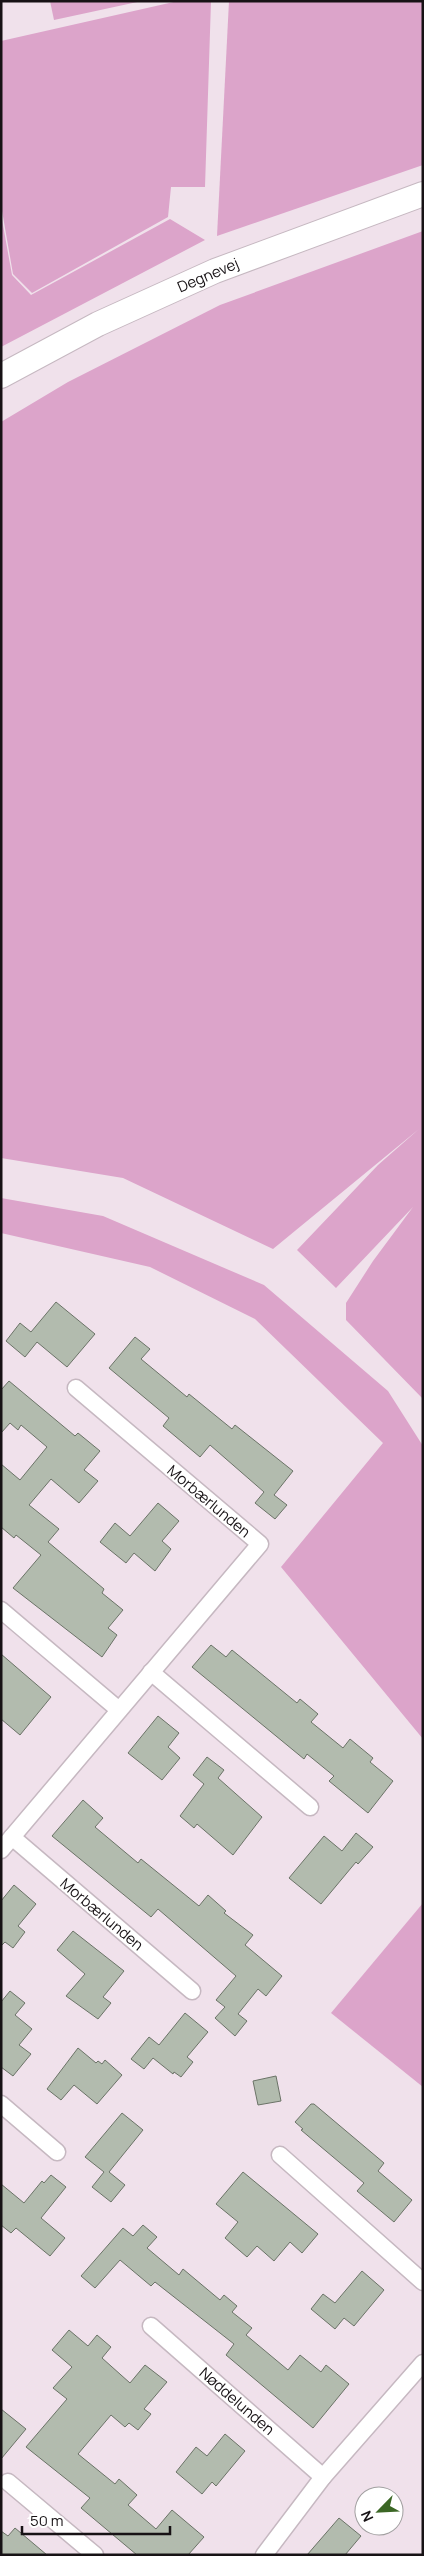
<svg xmlns="http://www.w3.org/2000/svg" width="424" height="2556" font-family="Manrope,sans-serif">
<style>
.green{fill:#dca4ca}
.building{fill:#b2bbae;stroke:#6b7367}
.lines{fill:none;stroke-linecap:round;stroke-linejoin:round}
.street-casing{stroke:#c6b8c1;stroke-width:19}
.secondary-casing{stroke:#c6b8c1;stroke-width:26}
.street{stroke:#fff;stroke-width:16}
.secondary{stroke:#fff;stroke-width:24}
.labels{text-anchor:middle;dominant-baseline:central;stroke-width:4;stroke-linejoin:round;paint-order:stroke}
.street-label{font-size:15px;fill:#171215;stroke:#fff}
</style>
<rect width="100%" height="100%" fill="#f0e1eb"/>
<g class="green">
<polygon points="50,1 142,1 54,20"/>
<polygon points="178,1 211,1 205,187 171,187 168,217 32,293 13,274 1,205 1,41"/>
<polygon points="229,1 423,1 423,165 217,236"/>
<polygon points="1,214 12,275 31,295 170,219 205,240 1,347"/>
<polygon points="423,231 423,1399 346,1320 346,1303 373,1261 413,1207 336,1288 297,1250 378,1165 419,1129 273,1249 123,1178 1,1158 1,422 68,382 220,305"/>
<polygon points="1,1198 103,1216 264,1285 388,1391 423,1446 423,1739 281,1567 383,1443 255,1319 150,1267 1,1233"/>
<polygon points="423,1903 423,2087 331,2013"/>
</g>
<g class="building">
<polygon points="56,1302 95,1334 67,1367 37,1342 25,1357 6,1341 20,1323 31,1332"/>
<polygon points="135,1337 150,1349 141,1359 187,1397 189,1394 232,1429 235,1425 293,1471 274,1495 287,1505 275,1519 255,1503 264,1492 210,1445 200,1457 163,1426 169,1418 109,1368"/>
<polygon points="9,1381 75,1436 78,1433 100,1451 84,1470 98,1481 79,1503 51,1479 29,1505 59,1529 48,1542 104,1589 102,1593 123,1610 108,1628 117,1635 102,1657 13,1588 41,1555 16,1535 14,1538 1,1527 1,1464 20,1480 47,1447 21,1425 18,1430 10,1423 1,1433 1,1390"/>
<polygon points="158,1503 179,1521 162,1541 171,1549 155,1571 134,1553 126,1563 100,1542 115,1523 130,1536"/>
<polygon points="211,1645 226,1657 232,1650 297,1703 300,1699 318,1714 311,1722 343,1748 350,1739 373,1758 370,1762 393,1781 368,1813 329,1781 334,1776 307,1754 304,1759 192,1667"/>
<polygon points="1,1654 51,1697 20,1735 1,1719"/>
<polygon points="158,1716 179,1733 168,1747 180,1758 162,1780 128,1753"/>
<polygon points="207,1757 224,1770 218,1778 262,1817 233,1855 197,1824 194,1828 180,1816 204,1784 193,1775"/>
<polygon points="83,1800 103,1818 95,1827 138,1863 141,1859 199,1906 208,1895 226,1911 224,1913 253,1935 245,1945 282,1976 266,1996 258,1989 238,2014 247,2021 235,2036 215,2018 225,2007 216,2000 236,1976 158,1909 151,1917 52,1836"/>
<polygon points="356,1833 373,1847 358,1864 356,1862 321,1904 289,1878 324,1836 342,1851"/>
<polygon points="14,1885 36,1904 18,1926 25,1932 13,1948 5,1942 1,1946 1,1901"/>
<polygon points="73,1931 124,1971 103,1997 111,2003 98,2019 66,1996 85,1974 57,1950"/>
<polygon points="10,1991 25,2003 15,2015 32,2029 19,2045 31,2054 13,2076 1,2067 1,2002"/>
<polygon points="185,2013 208,2032 187,2057 193,2062 181,2077 174,2072 173,2074 153,2058 144,2069 131,2059 149,2037 159,2045"/>
<polygon points="78,2048 96,2063 98,2061 102,2064 105,2060 122,2075 97,2104 74,2085 61,2100 47,2089"/>
<polygon points="276,2076 281,2101 258,2105 253,2081"/>
<polygon points="311,2104 314,2104 384,2163 378,2171 412,2200 394,2222 357,2191 364,2183 301,2130 303,2129 295,2122"/>
<polygon points="122,2113 143,2130 109,2172 125,2185 111,2202 92,2187 104,2172 85,2157"/>
<polygon points="243,2172 318,2234 302,2253 290,2242 274,2261 257,2246 247,2257 225,2238 238,2222 216,2204"/>
<polygon points="51,2175 66,2187 41,2218 65,2238 50,2256 16,2228 11,2233 1,2225 1,2184 24,2203 42,2181 44,2183"/>
<polygon points="143,2225 157,2237 147,2248 179,2275 183,2269 220,2300 224,2295 237,2306 232,2312 252,2328 246,2335 288,2370 300,2355 321,2372 326,2365 349,2384 313,2428 226,2355 234,2344 155,2282 151,2286 120,2260 95,2288 81,2276 123,2228 133,2236"/>
<polygon points="362,2271 384,2290 354,2326 344,2318 335,2329 311,2309 323,2294 335,2303"/>
<polygon points="69,2330 88,2346 97,2335 111,2347 102,2358 130,2383 145,2365 167,2382 144,2409 151,2414 138,2430 129,2423 125,2427 111,2415 78,2454 115,2484 119,2479 137,2495 128,2505 156,2529 172,2510 204,2537 188,2555 137,2555 81,2508 90,2498 26,2447 67,2399 53,2388 72,2367 52,2350"/>
<polygon points="1,2409 26,2429 1,2459"/>
<polygon points="225,2434 245,2451 216,2486 212,2482 202,2494 176,2472 196,2447 207,2456"/>
<polygon points="339,2518 361,2536 345,2555 307,2555"/>
<polygon points="15,2528 47,2555 1,2555 1,2531 8,2536"/>
</g>
<g class="lines">
<g class="street-casing">
<g id="street">
<polyline points="1,1610 119,1710"/>
<polyline points="151,1672 310,1807"/>
<polyline points="12,1837 192,1991"/>
<polyline points="1,1850 260,1544 76,1388"/>
<polyline points="1,2104 57,2152"/>
<polyline points="280,2155 423,2282"/>
<polyline points="151,2326 323,2477"/>
<polyline points="8,2482 95,2555"/>
<polyline points="264,2555 323,2477 423,2363"/>
</g>
</g>
<g class="secondary-casing">
<polyline id="secondary" points="1,376 98,324 215,271 423,194"/>
</g>
<use href="#street" class="street"/>
<use href="#secondary" class="secondary"/>
</g>
<g class="labels">
<g class="street-label">
<text transform="translate(208 275) rotate(-23)">Degnevej</text>
<text transform="translate(209 1501) rotate(40)">Morbærlunden</text>
<text transform="translate(102 1914) rotate(40)">Morbærlunden</text>
<text transform="translate(237 2401) rotate(41)">Nøddelunden</text>
</g>
</g>
<rect width="424" height="2556" fill="none" stroke="#171215" stroke-width="5"/>
<g transform="translate(379 2511) rotate(246)"><circle r="24" fill="#ffffff" stroke="#a2a0a1"/>
<path d="M0-4L9 19L0 12L-9 19Z" fill="#3b6725"/>
<text y="-8" font-size="14" font-weight="bold" text-anchor="middle" fill="#171215">N</text>
</g>
<path d="M22 2526v8h148v-8" fill="none" stroke="#171215" stroke-width="2.5"/>
<text x="30" y="2526" font-size="15" fill="#171215" stroke="#ffffff" stroke-width="4" paint-order="stroke">50 m</text>
</svg>
